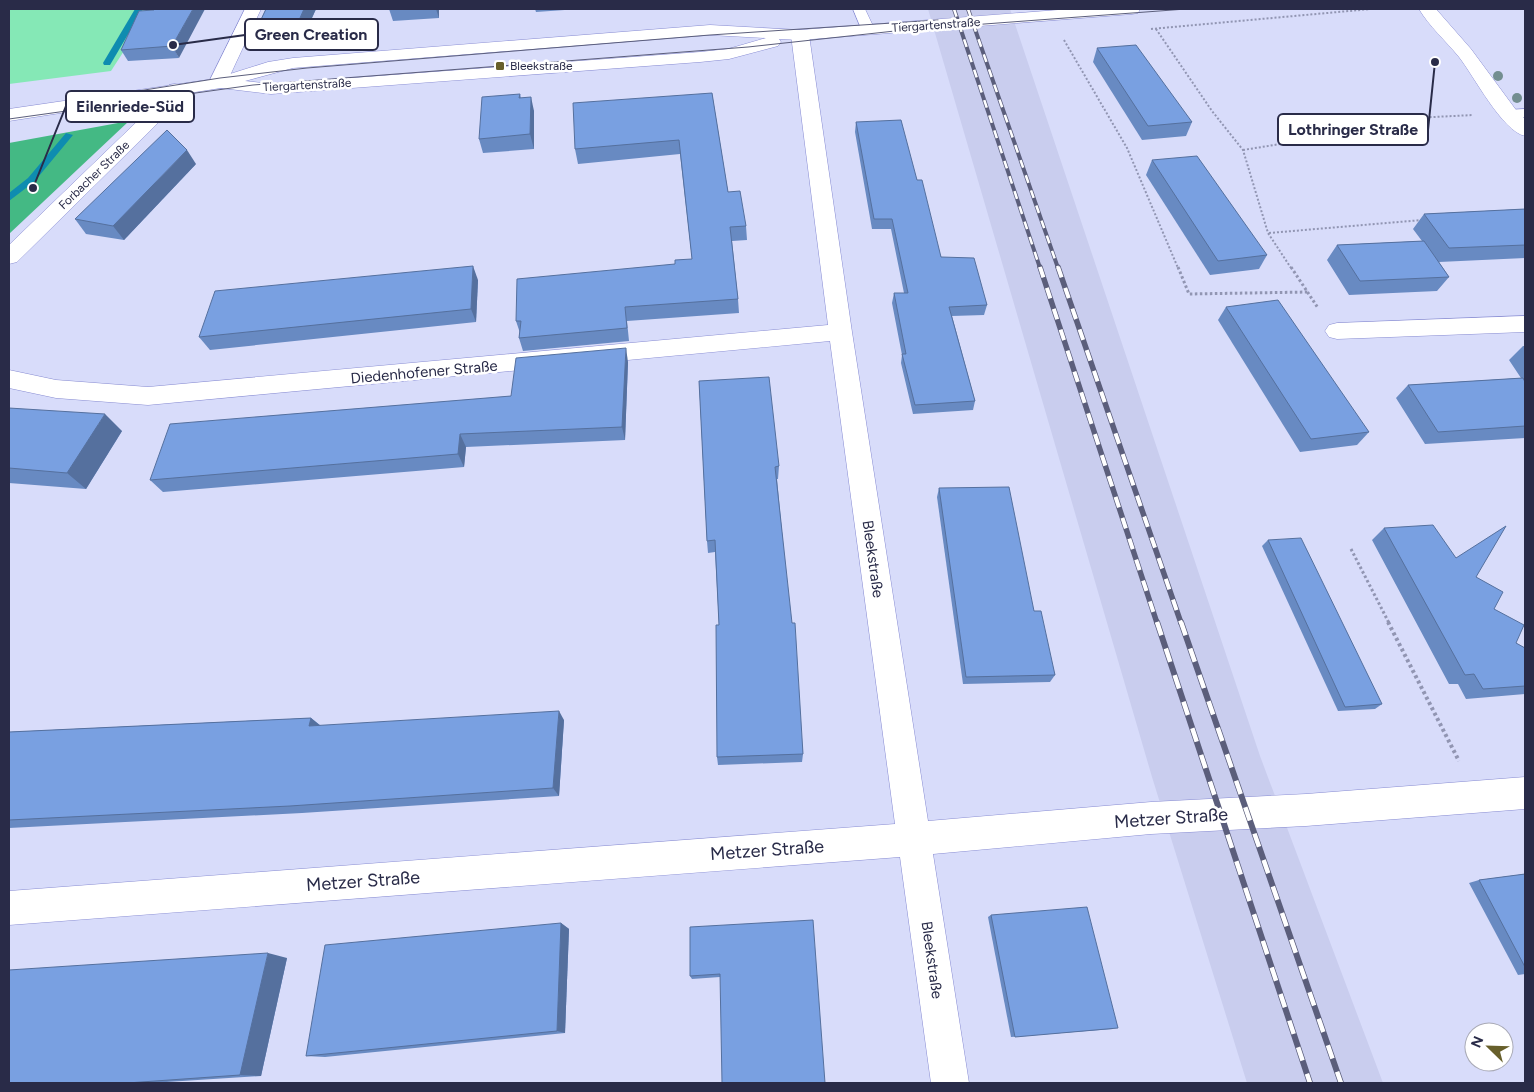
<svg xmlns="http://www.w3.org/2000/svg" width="1534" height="1092" font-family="Figtree,sans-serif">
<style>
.built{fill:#c9cdee}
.green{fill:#85e8b6}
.forest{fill:#44b984}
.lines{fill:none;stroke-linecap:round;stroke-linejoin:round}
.stream{fill:#0e8cb0;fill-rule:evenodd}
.service-casing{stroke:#878bd2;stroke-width:1}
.minor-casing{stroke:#878bd2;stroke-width:1}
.secondary-casing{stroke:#878bd2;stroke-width:1}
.path-far2{stroke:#9195b2;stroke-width:2;stroke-dasharray:2 2;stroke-linecap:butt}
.path-far1{stroke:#9195b2;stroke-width:3;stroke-dasharray:2.5 2.5;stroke-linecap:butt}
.path{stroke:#9195b2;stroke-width:4;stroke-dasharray:3 3;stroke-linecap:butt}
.service{fill:#fff;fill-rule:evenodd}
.minor{fill:#fff;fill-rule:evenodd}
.secondary{fill:#fff;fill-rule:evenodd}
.tram{stroke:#5b5e7b;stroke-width:1}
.rail-far2-casing{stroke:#5b5e7b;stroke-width:4}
.rail-far1-casing{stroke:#5b5e7b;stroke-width:5.5}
.rail-casing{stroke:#5b5e7b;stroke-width:6}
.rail-far2{stroke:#fff;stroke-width:2.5;stroke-dasharray:8;stroke-linecap:butt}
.rail-far1{stroke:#fff;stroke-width:4;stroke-dasharray:11;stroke-linecap:butt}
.rail{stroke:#fff;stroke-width:4.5;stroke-dasharray:14;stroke-linecap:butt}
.tree{fill:#738e90}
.wall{fill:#688ac2}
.shaded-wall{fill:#55709e}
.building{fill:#79a0e1;stroke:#55709e}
.poi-dot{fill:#675f2b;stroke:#fff;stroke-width:2}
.labels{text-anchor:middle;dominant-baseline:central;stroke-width:5;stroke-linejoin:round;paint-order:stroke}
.far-street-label{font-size:12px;fill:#292b48;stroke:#fff}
.far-poi-label{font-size:12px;fill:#292b48;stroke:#fff;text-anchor:start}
.street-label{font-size:15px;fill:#292b48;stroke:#fff}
.near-street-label{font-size:18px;fill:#292b48;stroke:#fff}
.leader{fill:none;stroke:#292b48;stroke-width:2}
.callout-dot{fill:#292b48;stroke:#fff;stroke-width:2}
.callout{fill:#fff;stroke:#292b48;stroke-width:2}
.callout-label{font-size:16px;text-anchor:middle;font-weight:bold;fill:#292b48}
</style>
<rect width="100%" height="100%" fill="#d8dcfa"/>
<polygon class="built" points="928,9 1010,9 1260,756 1383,1083 1247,1083 1152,777"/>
<polygon class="green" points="9,9 151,9 111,71 9,84"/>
<polygon class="forest" points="129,121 9,234 9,143"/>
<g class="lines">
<g class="stream">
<polygon points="135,9 143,9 110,65 104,65 103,63"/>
<polygon points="66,133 73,135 34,182 9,201 9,193 28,178"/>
</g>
<g class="service-casing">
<g id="service">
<polygon points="853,9 865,9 875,30 873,33 863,33"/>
<polygon points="1525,109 1525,117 1509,118 1502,114 1509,110"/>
</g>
</g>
<g class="minor-casing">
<g id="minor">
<polygon points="245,9 261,9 226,84 223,88 211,88 208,84"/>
<path d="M1419 9H1436L1471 49 1516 110 1525 119V136C1502 131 1474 76 1459 57 1446 41 1429 26 1419 9Z"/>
<polygon points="800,30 806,31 809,35 852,332 928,821 1151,802 1306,794 1525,777 1525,809 1306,826 1151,834 933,854 969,1083 931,1083 900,857 9,925 9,891 895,824 830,341 148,405 56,398 9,388 9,370 56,380 148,387 828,325 791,35 794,31"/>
<polygon points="175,84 181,85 184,89 165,116 17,262 9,264 9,245 151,108 169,85"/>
<polygon points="1525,316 1525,332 1337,339 1329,337 1325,331 1329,325 1337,323"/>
</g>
</g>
<g class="secondary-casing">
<path id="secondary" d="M1071 9H1140L1138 13 1132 14 800 40 779 39 781 42 778 46 729 59 700 62 271 94 221 88 9 121V109L214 79 268 62 293 58 710 25 800 30ZM710 35 766 38 728 49 700 52 271 84 245 81 293 68Z"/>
</g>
<g class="path-far2">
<polyline points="1151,29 1371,9"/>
<polyline points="1156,29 1212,111 1243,150 1268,233 1291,268"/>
<polyline points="1064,40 1127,148 1178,268"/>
<polyline points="1243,150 1299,141 1336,122 1473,115"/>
<polyline points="1269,233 1422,220"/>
</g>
<g class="path-far1">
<polyline points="1178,267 1189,294 1308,292"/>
<polyline points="1291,267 1318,308"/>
<polyline points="1351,549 1389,623"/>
</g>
<polyline class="path" points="1388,622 1459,761"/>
<use href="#service" class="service"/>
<use href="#minor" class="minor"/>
<use href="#secondary" class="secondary"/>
<g class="tram">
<polyline points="69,102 220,78 307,68 710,35 938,20"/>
<polyline points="9,119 253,85 748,47 904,30 1186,9"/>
</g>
<g class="rail-far2-casing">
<g id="rail-far2">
<polyline points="954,9 1040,268"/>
<polyline points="968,9 1058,268"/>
</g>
</g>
<g class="rail-far1-casing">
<g id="rail-far1">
<polyline points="1040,267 1157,623"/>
<polyline points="1058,267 1181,623"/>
</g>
</g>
<g class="rail-casing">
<g id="rail">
<polyline points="1157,622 1310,1083"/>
<polyline points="1181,622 1341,1083"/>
</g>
</g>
<use href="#rail-far2" class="rail-far2"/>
<use href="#rail-far1" class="rail-far1"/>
<use href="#rail" class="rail"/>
</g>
<g class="tree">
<circle cx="1498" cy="76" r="5"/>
<circle cx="1517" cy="98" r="5"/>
</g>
<g class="wall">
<polygon points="266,9 316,9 302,40 263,41 257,28"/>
<polygon points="389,9 439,9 439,18 393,21"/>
<polygon points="535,9 579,9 536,12"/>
<polygon points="154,10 179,58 128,61 121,50"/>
<polygon points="1097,48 1192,122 1186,136 1142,140 1093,62"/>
<polygon points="712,93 728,192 746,226 747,240 732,241 738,299 739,313 627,321 629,341 523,351 519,338 520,333 516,321 675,264 692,259 680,154 578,164 575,149"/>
<polygon points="520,94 521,98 534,111 534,149 483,153 479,139"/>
<polygon points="856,122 917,180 941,257 987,305 984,315 952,316 975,401 973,410 913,414 901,363 902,355 892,303 894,293 904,293 891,229 872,229 855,132"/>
<polygon points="1152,160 1267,255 1259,269 1210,275 1146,175"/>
<polygon points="196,164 124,240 86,234 75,219"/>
<polygon points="1525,209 1525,258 1439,262 1449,277 1437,291 1349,295 1327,260 1337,245 1422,241 1413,229 1424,214"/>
<polygon points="478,280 476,322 210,350 199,337"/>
<polygon points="1226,307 1369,432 1357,445 1300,452 1218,320"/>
<polygon points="1523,346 1525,346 1525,438 1425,444 1396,398 1408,385 1521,378 1509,360"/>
<polygon points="628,362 625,440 466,447 464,467 163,492 150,480 511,396"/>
<polygon points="699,381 779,466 778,479 777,479 803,754 802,762 718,765 717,757 719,625 715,552 708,553 707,541"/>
<polygon points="9,408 122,431 86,489 9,483"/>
<polygon points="939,488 1034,611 1055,675 1050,682 963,684 937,497"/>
<polygon points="1384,528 1456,558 1476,577 1494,609 1516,643 1525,648 1525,694 1466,699 1458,684 1449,684 1372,540"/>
<polygon points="1268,540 1382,704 1375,709 1338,711 1262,546"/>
<polygon points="311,718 321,726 564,720 559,796 302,813 9,828 9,732"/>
<polygon points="1525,874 1525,974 1518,975 1469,883 1479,880"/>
<polygon points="991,915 1113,1029 1011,1037 988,917"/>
<polygon points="813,920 720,977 692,979 690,976"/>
<polygon points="561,923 569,929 565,1033 325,1057 306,1056"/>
<polygon points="287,958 261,1076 151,1083 9,1083"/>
</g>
<g class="shaded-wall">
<polygon points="193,9 205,9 179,58 172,46"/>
<polygon points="304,9 316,9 302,40 296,27"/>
<polygon points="436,9 439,9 439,18"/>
<polygon points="531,97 534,111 534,149 530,134"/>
<polygon points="187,150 196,164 124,240 113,226"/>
<polygon points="473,266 478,280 476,322 471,309"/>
<polygon points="626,348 628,362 625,440 622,427"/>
<polygon points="105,414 122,431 86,489 67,473"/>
<polygon points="460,434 466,447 464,467 458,454"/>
<polygon points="559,711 564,720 559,796 553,788"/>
<polygon points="311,718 322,727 309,726"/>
<polygon points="561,923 569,929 565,1033 557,1031"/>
<polygon points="268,953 287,958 261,1076 240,1075"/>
</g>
<g class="building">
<polygon points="155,9 193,9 172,46 121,50 139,11 154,10"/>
<polygon points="266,9 304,9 296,27 257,28"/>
<polygon points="1136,45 1192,122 1148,126 1097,48"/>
<polygon points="712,93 728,192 740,191 746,226 730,227 738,299 625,307 627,328 519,338 521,321 516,321 517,279 675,264 675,260 692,259 679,140 575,149 573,103"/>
<polygon points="520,94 519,98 531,97 530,134 479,139 482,97"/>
<polygon points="901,120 917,180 922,180 941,257 974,258 987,305 949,307 975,401 915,405 902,354 906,354 894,293 908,293 892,219 874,219 856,122"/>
<polygon points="167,130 187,150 113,226 75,219"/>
<polygon points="1197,156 1267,255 1218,261 1152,160"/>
<polygon points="1525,209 1525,245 1449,248 1424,214"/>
<polygon points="1424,241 1449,277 1360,281 1337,245"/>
<polygon points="473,266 471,309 199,337 215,291"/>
<polygon points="1278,300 1369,432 1311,439 1226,307"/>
<polygon points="626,348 622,427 460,434 458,454 150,480 170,424 511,396 516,358"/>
<polygon points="769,377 779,466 775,467 792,623 795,623 803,754 717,757 716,625 719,625 715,540 707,541 699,381"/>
<polygon points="1523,378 1525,382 1525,426 1438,432 1408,385"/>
<polygon points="9,408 105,414 67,473 9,468"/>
<polygon points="1009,487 1034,611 1041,611 1055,675 966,677 939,488"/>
<polygon points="1433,525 1456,558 1506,526 1476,577 1503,592 1494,609 1524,625 1516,643 1525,648 1525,686 1483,689 1474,674 1465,675 1384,528"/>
<polygon points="1301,538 1382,704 1345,707 1268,540"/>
<polygon points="559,711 553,788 290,806 9,820 9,732 311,718 309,726"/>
<polygon points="1525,874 1525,967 1479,880"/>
<polygon points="1087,907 1118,1028 1015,1037 991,915"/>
<polygon points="813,920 825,1083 722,1083 720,974 690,976 690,927"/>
<polygon points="561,923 557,1031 306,1056 325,945"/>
<polygon points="268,953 240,1075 127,1083 9,1083 9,970"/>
</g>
<rect class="poi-dot" x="495" y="61" width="10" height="10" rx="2.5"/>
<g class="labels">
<g class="far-street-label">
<text transform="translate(936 25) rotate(-4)">Tiergartenstraße</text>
<text transform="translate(307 85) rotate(-3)">Tiergartenstraße</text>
<text transform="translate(94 175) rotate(-44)">Forbacher Straße</text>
</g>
<g class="far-poi-label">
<text x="510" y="66">Bleekstraße</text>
</g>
<g class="street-label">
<text transform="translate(424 372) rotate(-5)">Diedenhofener Straße</text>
<text transform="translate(873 559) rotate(82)">Bleekstraße</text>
<text transform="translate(932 960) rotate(82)">Bleekstraße</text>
</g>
<g class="near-street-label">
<text transform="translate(1171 818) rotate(-4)">Metzer Straße</text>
<text transform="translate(767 850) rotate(-4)">Metzer Straße</text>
<text transform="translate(363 881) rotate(-4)">Metzer Straße</text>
</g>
</g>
<path class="leader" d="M173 45L245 35M33 188L66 106M1435 62L1428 130"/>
<g class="callout-dot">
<circle cx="173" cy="45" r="5"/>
<circle cx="33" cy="188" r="5"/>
<circle cx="1435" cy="62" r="5"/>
</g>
<g class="callout">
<rect x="245" y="19" width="133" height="31" rx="5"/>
<rect x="66" y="91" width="128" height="31" rx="5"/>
<rect x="1278" y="114" width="150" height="31" rx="5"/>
</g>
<g class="callout-label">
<text x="311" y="40">Green Creation</text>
<text x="130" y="112">Eilenriede-Süd</text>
<text x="1353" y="135">Lothringer Straße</text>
</g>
<rect width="1534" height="1092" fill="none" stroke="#292b48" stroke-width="20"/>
<g transform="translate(1489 1047) rotate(293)"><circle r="24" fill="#ffffff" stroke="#a9aab6"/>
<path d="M0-4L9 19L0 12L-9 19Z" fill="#675f2b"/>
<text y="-8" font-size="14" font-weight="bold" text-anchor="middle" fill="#292b48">N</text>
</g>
</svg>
